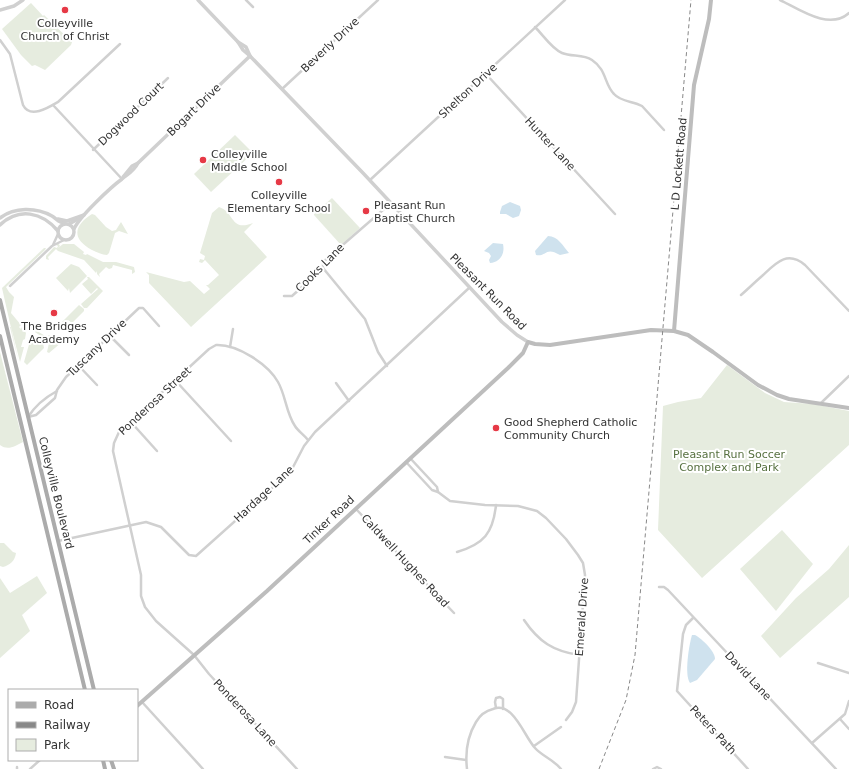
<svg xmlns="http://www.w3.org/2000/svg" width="849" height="769" font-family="'DejaVu Sans',sans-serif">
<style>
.green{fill:#e6ecdf}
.water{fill:#cfe2ee}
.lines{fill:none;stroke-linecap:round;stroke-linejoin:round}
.minor{stroke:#d0d0d0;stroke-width:2.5}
.tertiary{stroke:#d0d0d0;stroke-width:3.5}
.secondary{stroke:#bdbdbd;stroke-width:4}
.primary{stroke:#ababab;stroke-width:4}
.rail{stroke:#888;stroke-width:1;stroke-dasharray:4 3;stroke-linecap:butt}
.poi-dot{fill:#e63946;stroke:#fff;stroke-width:1.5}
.labels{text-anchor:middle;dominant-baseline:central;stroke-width:4;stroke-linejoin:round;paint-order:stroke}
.poi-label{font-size:11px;fill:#333;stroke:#fff}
.street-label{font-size:11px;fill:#333;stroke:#fff}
.park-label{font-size:11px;fill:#56703f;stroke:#fff}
</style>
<rect width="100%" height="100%" fill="#fff"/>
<g class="green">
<polygon points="31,3 43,16 44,15 72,42 71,45 45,70 35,65 32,66 21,55 2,29"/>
<polygon points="235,135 253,153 211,192 194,174"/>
<polygon points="332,198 360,228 341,245 314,215 314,214"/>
<path d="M219 207C235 212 230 232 253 223L244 232 267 257 191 327 149 283V275L146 272 184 282 190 281 204 294 210 289 206 285H208L219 275 205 260 202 263 199 262 200 259 204 260 205 256 200 253 212 213Z"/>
<path d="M92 214 95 215 106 227 112 231 116 230 121 222 128 234 119 231 115 233 109 253 107 255C102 255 97 252 92 250 72 239 73 226 92 214Z"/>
<polygon points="58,243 60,246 57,249 63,244 74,244 84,252 83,254 86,255 87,254 103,262 116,262 134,267 135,272 132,274 132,270 113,265 112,268 109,269 106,267 99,274 100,277 97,274 97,271 96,273 84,260 58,251 56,249 48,257 49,260 46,259 46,256 54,247 57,248 58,246 56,245"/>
<polygon points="44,248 46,248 45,250 6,287 9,292 14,297 11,313 21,325 19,327 21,329 22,327 26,333 25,339 23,340 21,347 24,347 20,362 11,327 10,327 19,363 2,288"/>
<polygon points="71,264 79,267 87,276 70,293 69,288 68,291 56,278"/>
<polygon points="87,277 89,277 103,291 87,308 84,308 81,304 98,289 97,288 91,294 82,284 88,279"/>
<polygon points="79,305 84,309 84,311 72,323 68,320 64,324 62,322"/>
<polygon points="39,324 41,325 37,331 47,337 49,335 58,341 64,337 65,338 62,342 49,353 47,352 49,343 48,341 35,332"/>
<polygon points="32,338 35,338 43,343 44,348 27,365 24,362 30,341"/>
<path d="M0 352 23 442C15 446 8 451 0 445Z"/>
<polygon points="727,365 765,393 784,402 813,404 849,411 849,445 702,578 658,530 663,406 678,402 701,398"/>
<polygon points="782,530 813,564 776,611 740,569"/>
<path d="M0 543H4L13 552 16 553C15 561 10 565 3 567L0 566Z"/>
<polygon points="849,545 849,597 780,658 761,636 796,598 829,569"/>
<polygon points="37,576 47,593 22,615 30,631 0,658 0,578 10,593"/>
</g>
<g class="water">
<polygon points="510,202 520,206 521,210 519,216 513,218 506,214 500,214 500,212 502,206"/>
<path d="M548 236C558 236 563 246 569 253L560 255C545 246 547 257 536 255L535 251Z"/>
<path d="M493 243 503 244C505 253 501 262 490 263L489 260 491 256 489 253 484 251Z"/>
<path d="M692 635H695C702 639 715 651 715 659L697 680 690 683C684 675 689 645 692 635Z"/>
</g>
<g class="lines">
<g class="minor">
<polyline points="246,0 253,7"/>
<path d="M780 0C799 9 829 31 849 13"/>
<path d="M535 27C543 35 552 49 562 53 572 57 583 54 592 60 607 70 604 84 614 94 621 102 633 101 642 106L664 130"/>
<path d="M0 40 10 54 23 105C30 119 48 108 58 102L120 44"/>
<polyline points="486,74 615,214"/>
<polyline points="282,89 378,0"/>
<polyline points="53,105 122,179"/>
<polyline points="93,150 168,78"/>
<polyline points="370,180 565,0"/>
<polyline points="53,245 58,234"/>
<polyline points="323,268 365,319 378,352 387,366"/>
<polyline points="10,286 52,246 64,240"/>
<path d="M741 295C748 289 755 282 762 276 776 263 787 250 805 265L849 311"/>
<polyline points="284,296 292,296 323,268 323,262 391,203"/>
<polyline points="110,336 129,355"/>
<polyline points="230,347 233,329"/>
<polyline points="78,365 97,385"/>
<polyline points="175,380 231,441"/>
<polyline points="336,383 349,401"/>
<polyline points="821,403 849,376"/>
<polyline points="28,417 36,415 55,398 57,390 66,377 139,308 143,308 159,326"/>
<path d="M28 417C35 406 46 397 57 391"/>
<polyline points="130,421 157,451"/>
<polyline points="410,458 437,487 438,492"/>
<polyline points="406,462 432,490 438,492 450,501 485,505 518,506 537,511 546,518 566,539 578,555 583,563 585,575 576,702 572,712 566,720"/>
<polyline points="356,509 454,613"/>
<polyline points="58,541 146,522 161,527 189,555 196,556 291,471 304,446 315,432 469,288"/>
<path d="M457 552C484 544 493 533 496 505"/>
<polyline points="659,587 664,587 668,590 836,769"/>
<polyline points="693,618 686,625 683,634 677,691 748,769"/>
<path d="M524 620C539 642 553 651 579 655"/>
<polyline points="818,663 849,673"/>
<polyline points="142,702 203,769"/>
<polyline points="496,708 495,702 496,698 500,697 503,699 503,709"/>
<polyline points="840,719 849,729"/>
<polyline points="812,743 845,714 849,701"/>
<polyline points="534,746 561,727"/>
<polyline points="445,757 466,760"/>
<polyline points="17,767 17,769"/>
<polyline points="30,769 40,760"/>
<path d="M297 769 209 674 194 655 156 621 145 607 141 596V575L113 451 114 443 119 432 209 349 216 345C237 344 268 364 278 382 286 396 286 413 295 426 298 431 304 435 308 440"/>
<path d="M467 769C465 752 467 737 476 722 480 715 485 711 493 709 513 701 524 736 535 748 542 756 554 760 561 769"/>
<polyline points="653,769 657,767 661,769"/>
</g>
<g class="tertiary">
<polyline points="198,0 238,42 246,47 250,56"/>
<polyline points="0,10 14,6 23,0"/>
<polyline points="238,42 243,50 250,56 363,173 502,322 517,335 528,342"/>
<polyline points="123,177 132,166 138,163"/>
<path d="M0 218C14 207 36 207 52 216 57 219 59 223 65 223"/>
<polyline points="58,219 67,221 84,215"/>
<circle cx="66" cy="232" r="8"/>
<polyline points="69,224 80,218"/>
<path d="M0 225C19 207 42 212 58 231"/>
<path d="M74 229C79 217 111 187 122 179 128 174 134 171 138 163L250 56"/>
</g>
<g class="secondary">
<polyline points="674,331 694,85 709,19 711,0"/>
<polyline points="137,706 267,591 508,368 523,353 528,342 535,344 550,345 651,330 674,331 688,335 713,352 758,385 777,395 789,399 849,408"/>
</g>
<g class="primary">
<polyline points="0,300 94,690"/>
<polyline points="0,336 85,690"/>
<polyline points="103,760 105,769"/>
<polyline points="111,760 114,769"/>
</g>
<polyline class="rail" points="599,769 626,700 635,655 691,0"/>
</g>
<g class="poi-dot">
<circle cx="65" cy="10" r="4"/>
<circle cx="203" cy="160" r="4"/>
<circle cx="279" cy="182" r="4"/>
<circle cx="366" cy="211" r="4"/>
<circle cx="54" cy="313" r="4"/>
<circle cx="496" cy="428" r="4"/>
</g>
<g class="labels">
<g class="poi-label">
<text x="65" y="23">Colleyville<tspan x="65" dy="13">Church of Christ</tspan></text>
<text x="211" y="154" text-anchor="start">Colleyville<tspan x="211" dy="13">Middle School</tspan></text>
<text x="279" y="195">Colleyville<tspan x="279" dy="13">Elementary School</tspan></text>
<text x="374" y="205" text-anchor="start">Pleasant Run<tspan x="374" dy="13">Baptist Church</tspan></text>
<text x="54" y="326">The Bridges<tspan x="54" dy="13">Academy</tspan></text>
<text x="504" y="422" text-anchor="start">Good Shepherd Catholic<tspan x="504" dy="13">Community Church</tspan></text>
</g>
<g class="street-label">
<text transform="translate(330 45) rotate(-43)">Beverly Drive</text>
<text transform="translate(468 91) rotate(-43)">Shelton Drive</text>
<text transform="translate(194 110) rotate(-44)">Bogart Drive</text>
<text transform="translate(131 114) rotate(-44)">Dogwood Court</text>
<text transform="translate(550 144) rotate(47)">Hunter Lane</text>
<text transform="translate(679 164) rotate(-85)">L D Lockett Road</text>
<text transform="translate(320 268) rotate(-45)">Cooks Lane</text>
<text transform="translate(488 292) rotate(45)">Pleasant Run Road</text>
<text transform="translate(97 348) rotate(-44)">Tuscany Drive</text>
<text transform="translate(155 401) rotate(-43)">Ponderosa Street</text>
<text transform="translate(56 493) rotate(76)">Colleyville Boulevard</text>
<text transform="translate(264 494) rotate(-43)">Hardage Lane</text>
<text transform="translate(329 520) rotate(-43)">Tinker Road</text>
<text transform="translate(405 561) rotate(47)">Caldwell Hughes Road</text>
<text transform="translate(582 617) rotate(-86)">Emerald Drive</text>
<text transform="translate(748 676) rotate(47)">David Lane</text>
<text transform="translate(245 713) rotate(47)">Ponderosa Lane</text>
<text transform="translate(713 730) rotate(47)">Peters Path</text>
</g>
<g class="park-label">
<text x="729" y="454">Pleasant Run Soccer<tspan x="729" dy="13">Complex and Park</tspan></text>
</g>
</g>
<rect x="8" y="689" width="130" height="72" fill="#ffffff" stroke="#adadad"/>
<rect x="16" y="702" width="20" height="6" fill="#ababab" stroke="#adadad"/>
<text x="44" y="709" font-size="12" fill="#333333">Road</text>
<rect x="16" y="722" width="20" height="6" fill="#888888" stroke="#adadad"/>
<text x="44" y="729" font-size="12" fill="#333333">Railway</text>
<rect x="16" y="739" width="20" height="12" fill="#e6ecdf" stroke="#adadad"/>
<text x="44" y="749" font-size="12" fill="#333333">Park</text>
</svg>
